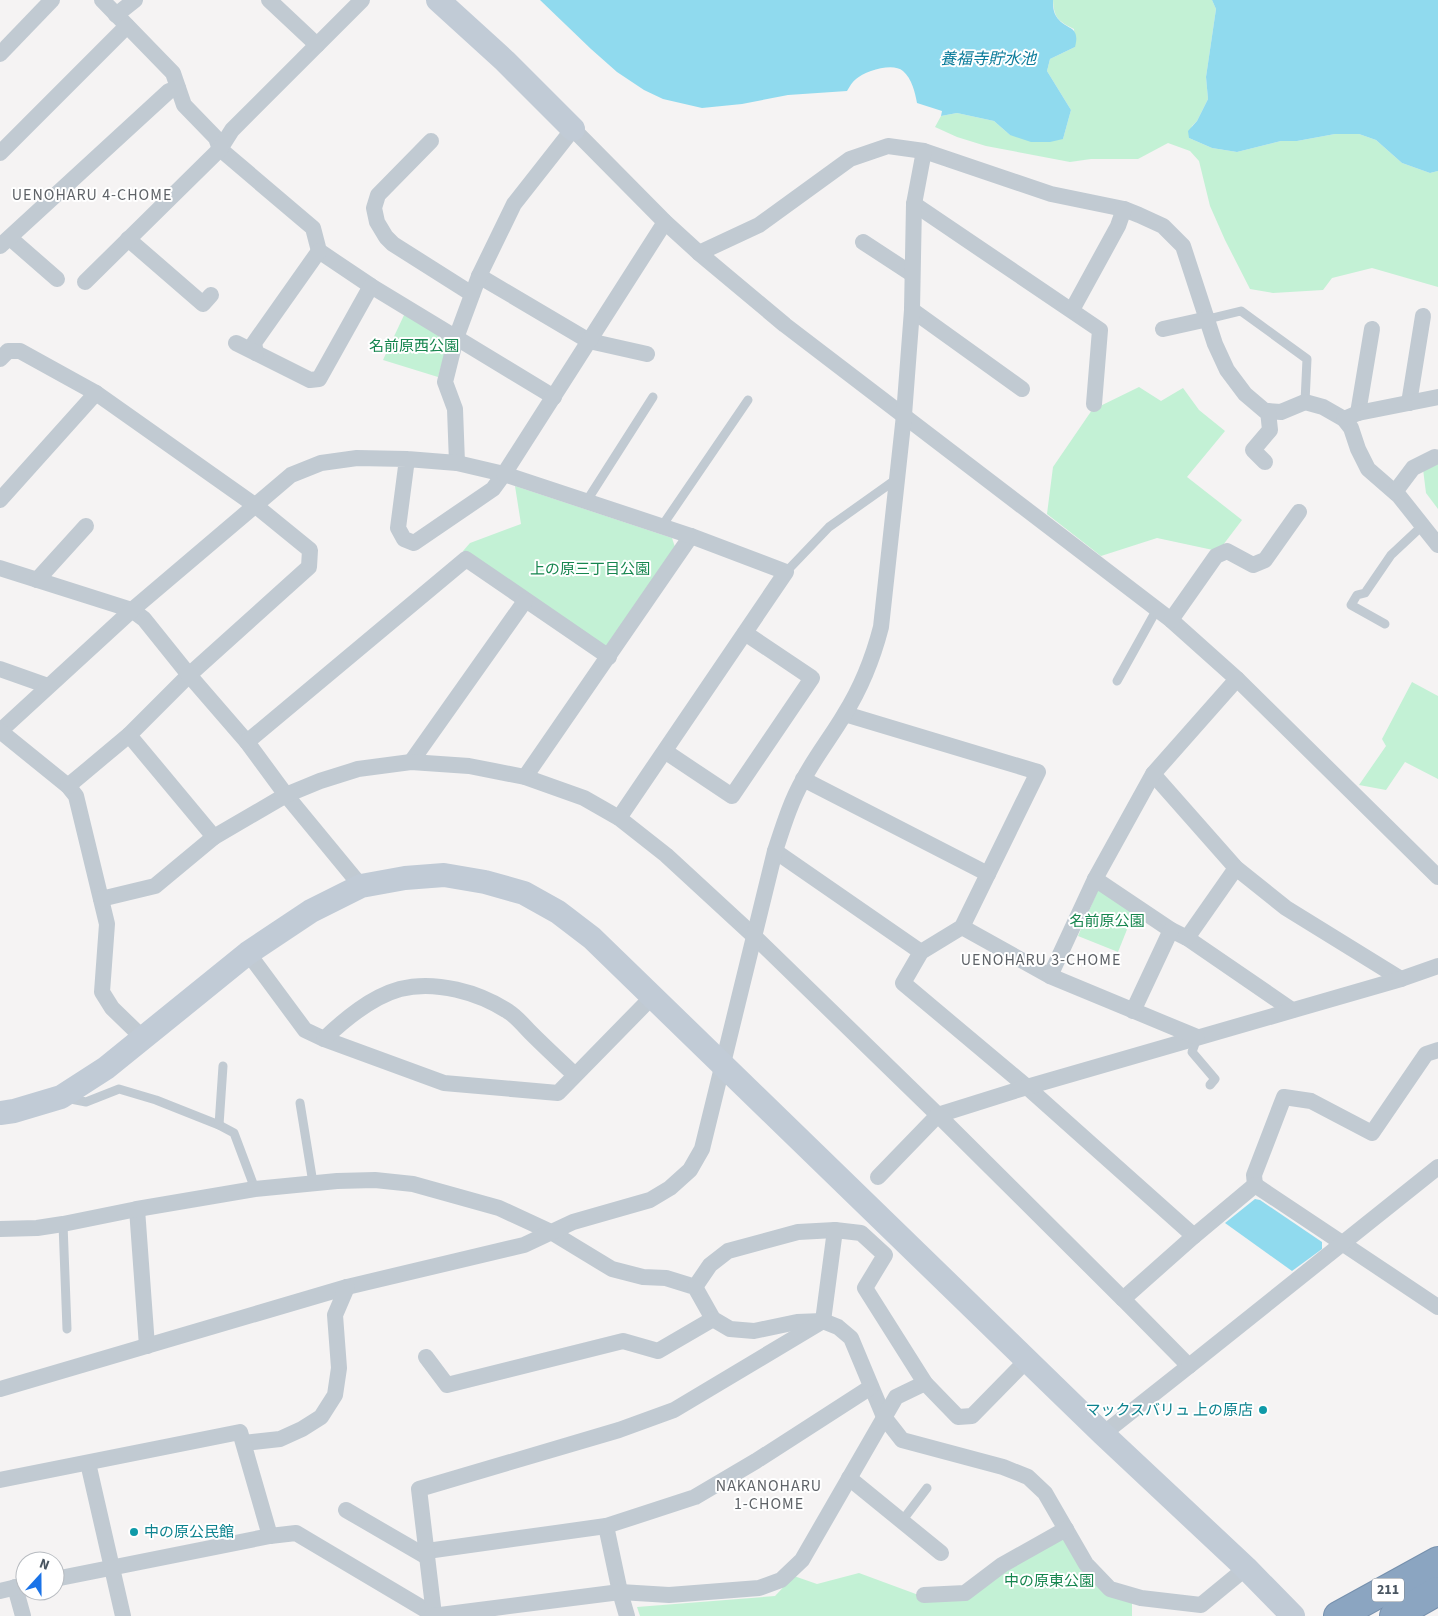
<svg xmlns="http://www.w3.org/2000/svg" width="1438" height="1616" font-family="'Source Sans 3','Noto Sans JP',sans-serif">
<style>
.green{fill:#c3f1d5}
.water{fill:#90daee}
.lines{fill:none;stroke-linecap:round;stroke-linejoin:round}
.highway-casing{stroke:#7690ad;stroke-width:30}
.lane{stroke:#c1cad2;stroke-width:9}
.street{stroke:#c1cad2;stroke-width:16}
.secondary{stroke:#c1cbd6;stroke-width:24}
.highway{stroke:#8ba5c1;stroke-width:28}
.culture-dot{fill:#0f9aa8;stroke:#fff;stroke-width:2}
.labels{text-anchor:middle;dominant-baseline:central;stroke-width:4;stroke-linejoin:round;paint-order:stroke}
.shield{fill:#fff;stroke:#808990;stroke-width:1}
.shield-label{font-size:14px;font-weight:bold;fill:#4a5661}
.park-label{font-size:15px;fill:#17864f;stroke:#fff}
.culture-label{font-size:15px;fill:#0d838f;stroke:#fff;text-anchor:end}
.water-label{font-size:16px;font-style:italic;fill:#0c7c9b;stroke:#fff}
.neighbourhood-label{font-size:16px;letter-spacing:1px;fill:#5f6368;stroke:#fff}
</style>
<rect width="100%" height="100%" fill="#f5f3f3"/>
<g class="green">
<path d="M1053 0H1212L1216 9 1206 77 1208 99 1197 121 1192 126 1189 138 1212 148 1237 152 1281 141H1297L1335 134H1359L1376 140 1402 163 1430 173 1438 171V287L1372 268 1332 278 1323 290 1273 293 1250 289 1225 240 1210 206 1199 161 1190 151 1168 143 1138 159H1091L1070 162 986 146 957 137 935 127 941 116 957 113 994 121 1010 135 1063 139 1071 110 1047 71 1050 59 1075 47 1074 29C1058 21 1054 18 1053 0Z"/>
<polygon points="405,313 449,339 438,377 383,360"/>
<polygon points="1139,387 1161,401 1183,388 1199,410 1225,431 1187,477 1242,520 1223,545 1213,550 1157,538 1101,556 1047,514 1053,467 1092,410"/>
<polygon points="1438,459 1438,509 1426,493 1423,469"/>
<polygon points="515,486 672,538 675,547 605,648 463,551 470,543 521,524"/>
<polygon points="1412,682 1438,696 1438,779 1405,762 1386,790 1359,785 1386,746 1382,739"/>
<polygon points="1098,890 1134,912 1118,952 1078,936"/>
<polygon points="1063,1535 1132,1601 1132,1616 640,1616 637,1607 775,1596 794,1576 817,1584 859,1573 924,1597 967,1596"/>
</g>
<g class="water">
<path d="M540 0H1053C1053 5 1053 11 1056 16 1065 31 1081 24 1075 47L1050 59 1047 71 1071 110 1063 139 1050 142H1031L1010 135 994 121 957 113 941 116 942 111 917 103C915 92 912 79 903 71 893 62 865 71 856 79 852 82 850 86 847 91L788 95 742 104 702 108 663 99 644 90 617 72 591 49Z"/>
<polygon points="1212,0 1438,0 1438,171 1430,173 1402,163 1376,140 1359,134 1335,134 1297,141 1281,141 1237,152 1212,148 1189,138 1188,131 1197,121 1208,99 1206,77 1216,9"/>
<polygon points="1255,1199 1260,1200 1322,1242 1322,1249 1292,1271 1225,1223"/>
</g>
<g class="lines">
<g class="highway-casing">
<g id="highway">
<polyline points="1338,1616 1438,1561"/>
<polyline points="1394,1616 1438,1591"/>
</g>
</g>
<g class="lane">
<polyline points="1208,319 1241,311 1307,359 1305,402"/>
<polyline points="586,502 653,397"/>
<polyline points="662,526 748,400"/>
<polyline points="786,572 829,527 898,478"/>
<polyline points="1385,624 1351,605 1357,595 1365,593 1391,555 1422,526"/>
<polyline points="1117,681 1157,609"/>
<polyline points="1197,1038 1192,1052 1215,1079 1210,1085"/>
<polyline points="66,1098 86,1102 119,1089 156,1100 219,1125 234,1133 255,1189"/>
<polyline points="300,1103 313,1183"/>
<polyline points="219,1125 223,1066"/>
<polyline points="63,1224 67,1329"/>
<polyline points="902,1521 927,1488"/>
</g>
<g class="street">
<polyline points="102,0 173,73 184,105 216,138 220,149 313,228 319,251 371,286 554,397"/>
<polyline points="269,0 317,45"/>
<polyline points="116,15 135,0"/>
<polyline points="0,54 52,0"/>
<polyline points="431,141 378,195 374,208 377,222 386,237 393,244 472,294"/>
<polyline points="0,153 127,26"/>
<polyline points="914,204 1100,330 1094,404"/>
<polyline points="10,238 57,279"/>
<polyline points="128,239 203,304 211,295"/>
<polyline points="863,242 912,274"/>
<polyline points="0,246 169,91 178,88"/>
<polyline points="319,251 254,343 256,353 310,380 319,379 371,286"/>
<polyline points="699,253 759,225 850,159 888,146 924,151 1051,194 1124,209 1139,215 1163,226 1183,246 1215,344 1227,370 1245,394 1265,411 1281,412 1305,402 1323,407 1344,419 1351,428 1358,449 1368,469 1399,496 1438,545"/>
<polyline points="479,276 589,341 647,354"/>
<polyline points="85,282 220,149 232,130 362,0"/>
<polyline points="912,310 1022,389"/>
<polyline points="1072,310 1118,226 1124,209"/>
<polyline points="1163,329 1208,319"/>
<polyline points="236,343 256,353"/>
<polyline points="0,359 8,351 20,351 96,393 256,506 310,550 309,567 189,675 129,735 214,837"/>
<polyline points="1409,403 1423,316"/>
<polyline points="1358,413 1372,329"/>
<polyline points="1344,419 1358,413 1438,397"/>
<polyline points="1265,462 1253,450 1270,430 1268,411"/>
<polyline points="457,463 455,409 445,382 456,338 479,276 514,204 573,129 665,222 699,253 785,325 1171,620 1237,679 1438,877"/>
<polyline points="1395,492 1413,468 1435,457"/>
<polyline points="0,500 96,393"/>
<polyline points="0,568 132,610 144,619 189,675 247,742 286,795 361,886"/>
<polyline points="37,580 86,526"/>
<polyline points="1171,620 1216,556 1227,551 1253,565 1265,560 1299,512"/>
<polyline points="0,669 48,686"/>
<polyline points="845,714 1038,772 962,927 921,952 903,983 1027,1087 1194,1236 1123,1299 1189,1366 1103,1434"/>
<polyline points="0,731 132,610 291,475 321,463 357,458 407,459 457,463 504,474 493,489 414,543 404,539 398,528 407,459"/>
<polyline points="0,731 68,786 76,796 107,924 102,992 112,1008 144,1039"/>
<polyline points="247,742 466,559 609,657"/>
<polyline points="666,752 732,796 812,678 745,633"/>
<polyline points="411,762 525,601"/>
<polyline points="1153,774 1236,868 1286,908 1401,979"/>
<polyline points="525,777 691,536"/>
<polyline points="803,779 988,874"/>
<polyline points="68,786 129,735"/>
<polyline points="619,818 786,572 691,536 504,474 665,222"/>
<polyline points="775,851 921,952"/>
<polyline points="1095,879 1171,930 1187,938 1292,1010"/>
<polyline points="101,899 155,886 214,837 286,795 320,781 358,769 411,762 469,766 525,777 584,798 619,818 666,855 755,937 938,1115 1027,1087 1401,979 1438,966"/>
<polyline points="962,927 1050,976 1197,1037"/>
<polyline points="1187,938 1236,868"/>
<polyline points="248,953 305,1030 324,1039 444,1083 558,1093 652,997"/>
<polyline points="1050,976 1095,879 1153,774 1237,679"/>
<polyline points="1133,1011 1171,930"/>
<path d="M324 1039C345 1019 371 997 400 989 435 980 479 992 509 1012 517 1017 524 1026 531 1033 545 1047 560 1061 575 1075"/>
<polyline points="878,1177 938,1115 1123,1299"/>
<polyline points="1255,1185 1254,1175 1284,1097 1311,1101 1372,1133 1426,1054 1438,1050"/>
<polyline points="1255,1185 1438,1307"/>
<polyline points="137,1209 147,1346"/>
<polyline points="0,1229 37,1228 63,1224 137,1209 255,1189 337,1181 375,1180 413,1184 499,1208 551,1232 612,1269 643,1277 666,1278 695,1287 713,1319 730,1329 754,1331 797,1322 823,1321 838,1327 851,1338 884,1417 902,1440 1003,1467 1028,1477 1045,1493 1086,1564 1110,1589 1141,1598 1201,1605 1246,1568"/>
<polyline points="1194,1236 1255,1185"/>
<polyline points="695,1287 710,1265 728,1251 798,1232 835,1230 861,1233 885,1255 865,1288 925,1383 958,1417 972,1416 1027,1360"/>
<polyline points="426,1357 447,1385 623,1341 658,1351 713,1319"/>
<polyline points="1189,1366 1438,1167"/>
<path d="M0 1389 347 1287 524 1245 573 1222 650 1200 670 1188 690 1170 702 1149 775 851C783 827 790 803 803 780 815 757 831 737 844 715 861 688 873 658 881 627L904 415 912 310 914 204 924 151"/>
<polyline points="244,1443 280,1439 302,1429 321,1417 335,1395 339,1368 335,1315 347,1287"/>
<polyline points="88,1463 123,1616"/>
<polyline points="849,1478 941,1553"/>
<polyline points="0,1480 240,1432 270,1536"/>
<polyline points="346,1510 427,1557"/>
<polyline points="606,1526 620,1592 627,1616"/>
<polyline points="427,1551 606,1526 695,1497 756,1461 871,1387"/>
<polyline points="55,1579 270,1536 296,1533 434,1615"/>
<polyline points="15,1587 23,1616"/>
<polyline points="0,1591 25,1585"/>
<polyline points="924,1595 965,1593 1002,1565 1066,1529"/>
<polyline points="434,1615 419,1489 619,1430 674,1410 823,1321 835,1230"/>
<polyline points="432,1616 620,1592 669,1595 759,1588 781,1580 802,1560 896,1397 925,1383"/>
</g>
<g class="secondary">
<polyline points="438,0 505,61 573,129"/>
<polyline points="0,1113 14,1111 61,1097 106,1068 248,953 311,911 361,886 405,878 444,875 485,882 524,893 558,912 592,938 1103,1434 1246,1568 1293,1616"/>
</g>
<use href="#highway" class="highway"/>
</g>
<g class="culture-dot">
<circle cx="1263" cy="1410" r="5"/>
<circle cx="134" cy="1532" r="5"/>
</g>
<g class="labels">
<rect class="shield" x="1372" y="1578.5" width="32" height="23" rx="4"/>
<g class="shield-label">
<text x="1388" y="1590">211</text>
</g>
<g class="park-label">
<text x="414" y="346">名前原西公園</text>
<text x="590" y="569">上の原三丁目公園</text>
<text x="1107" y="921">名前原公園</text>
<text x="1049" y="1581">中の原東公園</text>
</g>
<g class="culture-label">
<text x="1253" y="1410">マックスバリュ 上の原店</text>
<text x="144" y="1532" text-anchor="start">中の原公民館</text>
</g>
<g class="water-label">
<text x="988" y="59">養福寺貯水池</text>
</g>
<g class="neighbourhood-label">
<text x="92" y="195">UENOHARU 4-CHOME</text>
<text x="1041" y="960">UENOHARU 3-CHOME</text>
<text x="769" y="1486">NAKANOHARU<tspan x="769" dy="18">1-CHOME</tspan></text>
</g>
</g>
<g transform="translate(40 1576) rotate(21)"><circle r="24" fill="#ffffff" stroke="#b7bbc0"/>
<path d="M0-4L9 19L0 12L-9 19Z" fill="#1a73e8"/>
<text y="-8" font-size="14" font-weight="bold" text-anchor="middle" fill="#4a5661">N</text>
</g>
</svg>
